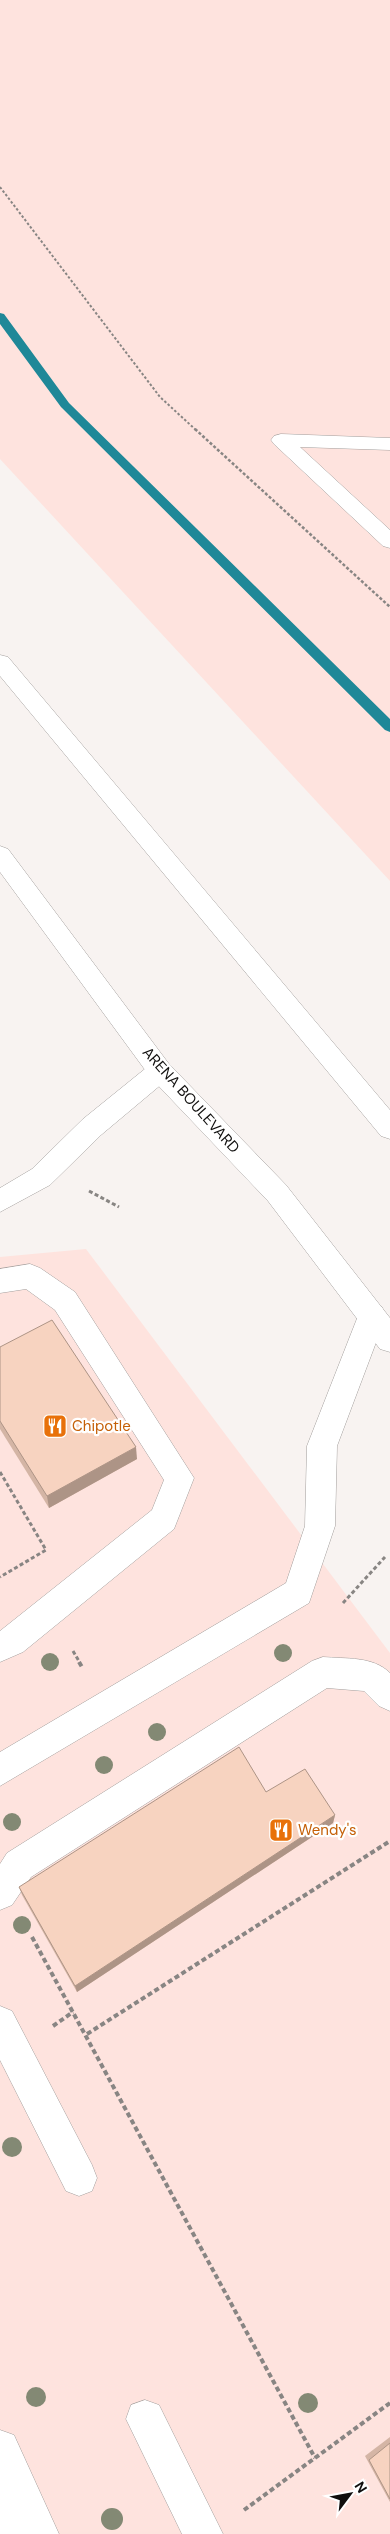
<svg xmlns="http://www.w3.org/2000/svg" width="390" height="2534" font-family="'DM Sans',sans-serif">
<style>
.commercial{fill:#fee3de}
.lines{fill:none;stroke-linecap:round;stroke-linejoin:round}
.stream{fill:#1f8898;fill-rule:evenodd}
.minor-casing{stroke:#a39f9d;stroke-width:1}
.major-casing{stroke:#a39f9d;stroke-width:1}
.path-far3{stroke:#888583;stroke-width:2;stroke-dasharray:2.5 2;stroke-linecap:butt}
.path-far2{stroke:#888583;stroke-width:2.5;stroke-dasharray:3 2;stroke-linecap:butt}
.path-far1{stroke:#888583;stroke-width:3;stroke-dasharray:4 2.5;stroke-linecap:butt}
.path{stroke:#888583;stroke-width:4;stroke-dasharray:5 3;stroke-linecap:butt}
.minor{fill:#fff;fill-rule:evenodd}
.major{fill:#fff;fill-rule:evenodd}
.tree{fill:#838974}
.wall{fill:#d4b5a5}
.shaded-wall{fill:#ad9486}
.building{fill:#f7d3c0;stroke:#ad9486}
.labels{text-anchor:middle;dominant-baseline:central;stroke-width:4.5;stroke-linejoin:round;paint-order:stroke}
.street-label{font-size:15px;fill:#100f0e;stroke:#fff}
.food-label{font-size:15px;fill:#c56008;stroke:#fff;text-anchor:start}
</style>
<rect width="100%" height="100%" fill="#f8f3f1"/>
<g class="commercial">
<polygon points="0,0 390,0 390,881 0,459"/>
<polygon points="86,1249 390,1653 390,2534 0,2534 0,1257"/>
</g>
<g class="lines">
<polygon class="stream" points="0,313 4,314 69,403 390,719 390,732 385,730 61,407 0,324"/>
<g class="minor-casing">
<g id="minor">
<polygon points="281,434 390,438 390,450 300,447 390,530 390,548 383,546 274,444 271,440 274,436"/>
<polygon points="160,1061 169,1064 173,1071 169,1078 101,1135 50,1185 0,1212 0,1188 32,1169 83,1119 151,1064"/>
<polygon points="30,1264 40,1268 75,1292 194,1478 174,1529 23,1652 0,1662 0,1631 152,1510 164,1480 55,1310 26,1289 0,1293 0,1269"/>
<polygon points="372,1304 382,1307 386,1316 337,1446 335,1526 309,1603 0,1786 0,1752 286,1583 305,1526 307,1446 358,1316 362,1307"/>
<path d="M323 1657C346 1659 373 1656 390 1673V1711L379 1706 364 1691 327 1688 31 1877 12 1905 0 1910V1864L7 1853 312 1661Z"/>
<polygon points="0,2006 12,2011 92,2165 97,2178 92,2191 79,2196 66,2191 0,2060"/>
<polygon points="145,2400 159,2405 223,2534 182,2534 126,2419 131,2405"/>
<polygon points="0,2430 14,2435 59,2534 0,2534"/>
</g>
</g>
<g class="major-casing">
<g id="major">
<polygon points="0,655 8,657 390,1110 390,1139 381,1136 0,676"/>
<polygon points="0,846 8,849 169,1064 286,1185 390,1318 390,1352 380,1349 268,1201 151,1078 0,872"/>
</g>
</g>
<polyline class="path-far3" points="0,187 160,397 197,431"/>
<polyline class="path-far2" points="195,429 390,607"/>
<g class="path-far1">
<polyline points="89,1191 119,1207"/>
<polyline points="0,1472 46,1550 0,1577"/>
<polyline points="343,1603 385,1557"/>
<polyline points="73,1651 80,1663"/>
</g>
<g class="path">
<polyline points="79,1662 82,1667"/>
<polyline points="32,1937 315,2458"/>
<polyline points="53,2026 73,2012"/>
<polyline points="87,2034 390,1841"/>
<polyline points="244,2510 390,2403"/>
</g>
<use href="#minor" class="minor"/>
<use href="#major" class="major"/>
</g>
<g class="tree">
<circle cx="283" cy="1653" r="9"/>
<circle cx="50" cy="1662" r="9"/>
<circle cx="157" cy="1732" r="9"/>
<circle cx="104" cy="1765" r="9"/>
<circle cx="12" cy="1822" r="9"/>
<circle cx="22" cy="1925" r="9"/>
<circle cx="12" cy="2147" r="10"/>
<circle cx="36" cy="2397" r="10"/>
<circle cx="308" cy="2403" r="10"/>
<circle cx="112" cy="2519" r="11"/>
</g>
<g class="wall">
<polygon points="0,1347 137,1459 49,1508 0,1429"/>
<polygon points="266,1792 335,1815 333,1823 77,1992 22,1895 19,1887"/>
<polygon points="390,2437 390,2502 365,2456"/>
</g>
<g class="shaded-wall">
<polygon points="136,1447 137,1459 49,1508 47,1496"/>
<polygon points="335,1815 333,1823 77,1992 75,1986"/>
</g>
<g class="building">
<polygon points="52,1320 136,1447 47,1496 0,1421 0,1347"/>
<polygon points="239,1747 266,1792 305,1769 335,1815 75,1986 19,1887"/>
<polygon points="390,2443 390,2499 369,2460"/>
</g>
<defs>
<g id="restaurant-square" transform="scale(1.25)"><rect x="-9" y="-9" width="18" height="18" rx="4" fill="#e8710a" stroke="#fff"/><path d="M-5-6h1v4h1v-4h1v4h1v-4h1v5L-1.5 .5V6h-2V.5L-5-1ZM5-6V6H3V1.5H1.5Q1.5-4 5-6Z" fill="#fff"/></g>
</defs>
<g fill-rule="evenodd">
<use href="#restaurant-square" x="55" y="1426"/>
<use href="#restaurant-square" x="281" y="1830"/>
</g>
<g class="labels">
<g class="street-label">
<text transform="translate(191 1100) rotate(48)">ARENA BOULEVARD</text>
</g>
<g class="food-label">
<text x="72" y="1426">Chipotle</text>
<text x="298" y="1830">Wendy's</text>
</g>
</g>
<g transform="translate(350 2494) rotate(58)" stroke="#ffffff" stroke-width="4" paint-order="stroke">
<path d="M0-4L9 19L0 12L-9 19Z" fill="#100f0e"/>
<text y="-8" font-size="14" font-weight="bold" text-anchor="middle" fill="#100f0e">N</text>
</g>
</svg>
